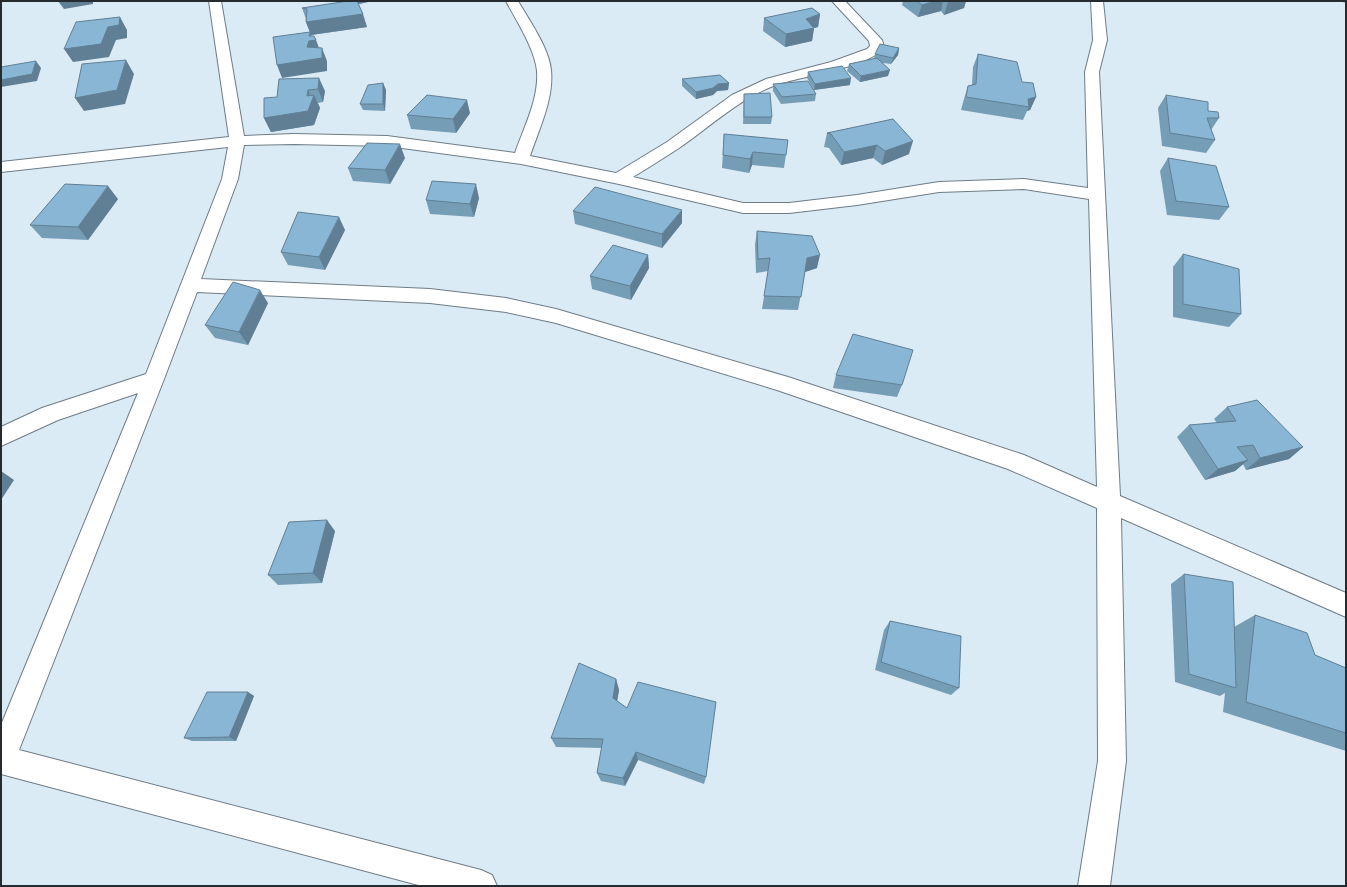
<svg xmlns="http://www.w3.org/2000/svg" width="1347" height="887" font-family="Spectral,serif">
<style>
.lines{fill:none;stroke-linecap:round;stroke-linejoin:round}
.minor-casing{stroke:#6e7c86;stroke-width:2}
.minor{fill:#fff;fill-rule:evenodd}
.wall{fill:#769db6}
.shaded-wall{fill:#607f94}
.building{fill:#89b6d4;stroke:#607f94}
</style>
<rect width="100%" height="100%" fill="#dbebf6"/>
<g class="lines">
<g class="minor-casing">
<path id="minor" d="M209 1H221L244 136 294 134 387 136 515 153C524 127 539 99 537 71 535 49 516 20 506 1H518C529 20 549 48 551 70 554 99 539 129 530 156L616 173 667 142 732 95 766 79 831 62 867 49 870 46 869 41 832 1H845L882 40 884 47C870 68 801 76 776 85 740 98 711 126 679 148 664 158 649 167 633 177L743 203H789L857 195 939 182 1024 179 1088 188 1085 72 1093 40 1091 1H1103L1107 40 1099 72 1120 496 1346 593V617L1121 518 1126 761 1110 886H1078L1098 761 1097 508 1008 469 777 390 556 323 506 312 430 303 197 292 164 379 19 750 481 870 492 875 497 886H422L1 774V725L138 393 58 420 1 446V427L42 408 146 374 222 179 228 147 1 172V162L229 137ZM294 144 387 146 521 164 619 184 743 213H789L857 205 939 192 1024 189 1089 199 1097 487 1024 455 788 377 556 309 506 298 430 289 201 279 238 179 244 145Z"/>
</g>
<use href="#minor" class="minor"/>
</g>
<g class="wall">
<polygon points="344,1 367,1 368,2 358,4 367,27 311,35 306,22 306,19 302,8 344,2"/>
<polygon points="903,1 966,1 964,8 944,15 941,11 918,17 902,5"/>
<polygon points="1339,1 1346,1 1346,3"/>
<polygon points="820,14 818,27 814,28 812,41 785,47 763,31 764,18"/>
<polygon points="899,48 898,55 891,64 883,63 888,76 860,82 847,71 849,64 874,59 875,54"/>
<polygon points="978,54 1022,82 1036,97 1030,110 1027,111 1023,120 961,110 964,99 968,86 972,85 973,67"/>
<polygon points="808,72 850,85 814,90 807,78"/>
<polygon points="279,79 325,91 323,102 318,103 320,108 314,125 271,132 264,118 277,97"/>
<polygon points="682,79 729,83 728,90 717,91 713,95 696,99 682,86"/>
<polygon points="383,83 386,90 385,111 363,110 360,104"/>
<polygon points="773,84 816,94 815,101 781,104 773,91"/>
<polygon points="744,94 772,117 771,124 743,124"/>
<polygon points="1166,95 1208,111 1219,118 1211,130 1215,140 1206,153 1162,146 1158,108"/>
<polygon points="470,113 456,133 411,129 407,115"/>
<polygon points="893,119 909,154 882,165 873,158 841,165 829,148 824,147 827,133"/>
<polygon points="724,134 788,140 784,168 752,165 749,173 722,168"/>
<polygon points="405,158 390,184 353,181 348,168"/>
<polygon points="1168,158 1229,207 1219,220 1167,215 1160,171"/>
<polygon points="479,198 474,217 430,214 426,200"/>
<polygon points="118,199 88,240 42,238 30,225"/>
<polygon points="573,211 682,223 662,248 575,224"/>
<polygon points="345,230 325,270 288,265 281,252"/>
<polygon points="757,231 817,268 805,272 798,310 762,309 768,271 756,273 755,244"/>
<polygon points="1183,254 1241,314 1229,327 1173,317 1173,267"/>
<polygon points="648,255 649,268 631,300 592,289 590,276"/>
<polygon points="268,303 248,345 215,338 205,325"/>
<polygon points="836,375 902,385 897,397 833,388"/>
<polygon points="1227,407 1303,447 1289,459 1246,470 1243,464 1235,471 1205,480 1177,437 1189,425 1217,423 1214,419"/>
<polygon points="335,531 322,583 278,585 268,575"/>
<polygon points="1184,574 1234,627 1255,615 1315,655 1346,668 1346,751 1223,712 1225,693 1220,696 1175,682 1171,584"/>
<polygon points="890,621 959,688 951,695 875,670 884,630"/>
<polygon points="616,679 619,690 617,701 706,777 704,784 638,760 625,786 601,781 597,773 602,748 556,747 551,738"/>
<polygon points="248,692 254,696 236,741 192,741 184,738"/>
</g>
<g class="shaded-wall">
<polygon points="58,1 93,1 93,4 64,9"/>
<polygon points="344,1 367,1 368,2 346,7"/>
<polygon points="935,1 943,1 941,11 918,17 922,5"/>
<polygon points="951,1 966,1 964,8 944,15 948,2"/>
<polygon points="363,14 367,27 311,35 306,22"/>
<polygon points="820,14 818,27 814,28 812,41 785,47 786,34 806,19"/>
<polygon points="120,17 127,30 127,38 116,40 109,57 73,62 64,49 108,27"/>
<polygon points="310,32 313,40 316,40 321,53 322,48 327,61 327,71 282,78 277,65 307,47"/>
<polygon points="899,48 898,55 891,64 893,58"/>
<polygon points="126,60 134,74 125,104 84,111 75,98"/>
<polygon points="36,61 41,68 37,81 1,87 1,80"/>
<polygon points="890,70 888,76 860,82 861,76"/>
<polygon points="319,78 325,91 323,102 318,89"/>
<polygon points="851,78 850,85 814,90 815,84"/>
<polygon points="383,83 386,90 385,111 383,104"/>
<polygon points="729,83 728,90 717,91 713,95 696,99 696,92 718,84"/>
<polygon points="308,90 312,101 314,95 320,108 314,125 271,132 264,118 307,96"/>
<polygon points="1036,97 1030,110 1027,111 1029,107 1028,99"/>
<polygon points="467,100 470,113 456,133 453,119"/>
<polygon points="913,141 909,154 882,165 885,151"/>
<polygon points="400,144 405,158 390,184 385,170"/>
<polygon points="877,145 873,158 841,165 844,152"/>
<polygon points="753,152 752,165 749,173 750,159"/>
<polygon points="476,184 479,198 474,217 470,204"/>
<polygon points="108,186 118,199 88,240 78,227"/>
<polygon points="682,210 682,223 662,248 662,234"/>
<polygon points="339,217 345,230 325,270 319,257"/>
<polygon points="648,255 649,268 631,300 630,286"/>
<polygon points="820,255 817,268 805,272 807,258"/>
<polygon points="260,290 268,303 248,345 239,332"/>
<polygon points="1303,447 1289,459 1246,470 1260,458"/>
<polygon points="1248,460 1235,471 1205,480 1218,469"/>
<polygon points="1,471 14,480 1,500"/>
<polygon points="327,520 335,531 322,583 313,573"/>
<polygon points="616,679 619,690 616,708 613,698"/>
<polygon points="248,692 254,696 236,741 229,737"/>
<polygon points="636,752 638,760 625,786 623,778"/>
</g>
<g class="building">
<polygon points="348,1 357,1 363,14 306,22 307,9 302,8"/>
<polygon points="917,1 935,1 922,5"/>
<polygon points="812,8 820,14 806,19 814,28 786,34 764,18"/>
<polygon points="120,17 119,25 108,27 101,44 64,49 76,22"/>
<polygon points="310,32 309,36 314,36 316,40 309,41 307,47 322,48 322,58 277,65 273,37"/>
<polygon points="880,44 899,48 893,58 875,54"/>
<polygon points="978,54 1017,62 1022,82 1033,83 1036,97 1028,99 1029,107 966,97 968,86 976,84"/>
<polygon points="877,58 890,70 861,76 849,64"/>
<polygon points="126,60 117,90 75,98 82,64"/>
<polygon points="36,61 32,74 1,80 1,67"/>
<polygon points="842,66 851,78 815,84 808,72"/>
<polygon points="720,75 729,83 718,84 713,88 696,92 682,79"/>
<polygon points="319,78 318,89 308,90 307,96 314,95 308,111 264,118 264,98 277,97 279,79"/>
<polygon points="808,81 816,94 782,97 773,84"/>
<polygon points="383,83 383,104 360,104 368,85"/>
<polygon points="770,93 772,117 744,117 744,94"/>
<polygon points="427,95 467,100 453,119 407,115"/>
<polygon points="1166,95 1208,102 1208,111 1218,112 1219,118 1207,118 1215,140 1170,133"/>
<polygon points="893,119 913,141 885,151 877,145 844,152 831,134 827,133"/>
<polygon points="724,134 788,140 786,155 753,152 750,159 723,155"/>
<polygon points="367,143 400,144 385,170 348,168"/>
<polygon points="1168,158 1216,166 1229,207 1176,201"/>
<polygon points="432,181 476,184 470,204 426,200"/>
<polygon points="65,184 108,186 78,227 30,225"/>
<polygon points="595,187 682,210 662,234 573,211"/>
<polygon points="298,212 339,217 319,257 281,252"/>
<polygon points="757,231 812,236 820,255 807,258 801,297 764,296 770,258 758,259"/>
<polygon points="613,245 648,255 630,286 590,276"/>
<polygon points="1183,254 1239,269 1241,314 1183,304"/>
<polygon points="233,282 260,290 239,332 205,325"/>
<polygon points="853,334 913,350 902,385 836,375"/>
<polygon points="1257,400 1303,447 1260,458 1253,445 1237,447 1248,460 1218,469 1189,425 1236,421 1227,407"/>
<polygon points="327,520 313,573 268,575 289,522"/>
<polygon points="1184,574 1233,582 1236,688 1189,674"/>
<polygon points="1255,615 1307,633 1315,655 1346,668 1346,733 1246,702"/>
<polygon points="890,621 961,636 959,688 881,662"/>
<polygon points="579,663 616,679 613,698 627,708 638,682 716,702 706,777 636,752 623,778 597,773 603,739 551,738"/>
<polygon points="207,692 248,692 229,737 184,738"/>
</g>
<rect width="1347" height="887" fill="none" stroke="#262b2f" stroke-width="4"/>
</svg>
